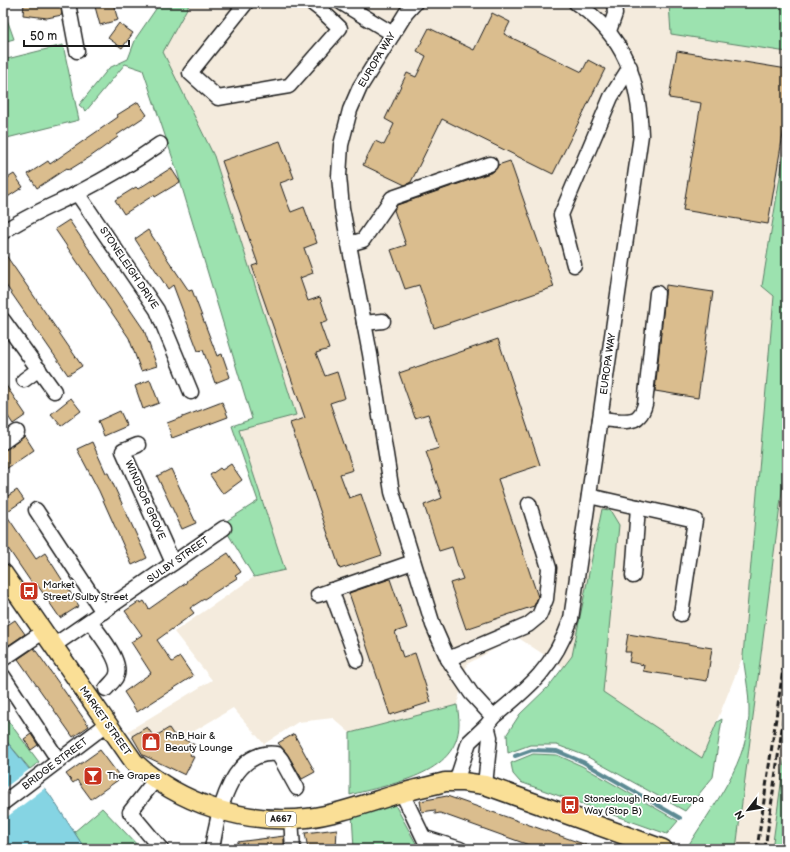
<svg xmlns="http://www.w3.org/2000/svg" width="790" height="852" font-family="'Balsamiq Sans',sans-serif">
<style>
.built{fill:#f4ebdd}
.green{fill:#9ce2af;stroke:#5c7f66}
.water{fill:#85d4e3;stroke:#5b8a93}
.pier{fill:#fff}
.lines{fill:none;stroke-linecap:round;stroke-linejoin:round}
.stream{stroke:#5b8a93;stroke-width:4}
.building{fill:#dabd8e;stroke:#1c1c1c}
.minor-casing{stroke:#1c1c1c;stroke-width:17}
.major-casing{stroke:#1c1c1c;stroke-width:21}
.minor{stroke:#fff;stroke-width:14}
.major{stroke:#fadf96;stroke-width:18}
.rail{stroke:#1c1c1c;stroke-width:3;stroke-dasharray:6 3;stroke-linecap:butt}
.labels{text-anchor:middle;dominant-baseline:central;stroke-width:3.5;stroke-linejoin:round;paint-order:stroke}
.shield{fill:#fff;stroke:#606060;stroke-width:1}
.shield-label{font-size:9px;font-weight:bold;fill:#1c1c1c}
.street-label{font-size:10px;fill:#1c1c1c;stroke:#fff}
.poi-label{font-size:10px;fill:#1c1c1c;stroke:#fff;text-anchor:start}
</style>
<rect width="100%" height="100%" fill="#fff"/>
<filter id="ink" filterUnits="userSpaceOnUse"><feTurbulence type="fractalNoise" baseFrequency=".025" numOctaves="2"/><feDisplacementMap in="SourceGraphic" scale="8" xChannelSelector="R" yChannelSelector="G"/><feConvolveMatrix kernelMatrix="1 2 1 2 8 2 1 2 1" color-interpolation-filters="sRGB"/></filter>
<g filter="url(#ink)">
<g class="built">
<polygon points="190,3 669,3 671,34 787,52 787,135 762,285 774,296 743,656 702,758 517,637 467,664 457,705 350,733 333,718 298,722 264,744 233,708 147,759 142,754 128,731 212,680 174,632 254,577 285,570 239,429 296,415 214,156 163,52"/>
<polygon points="787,452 787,849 736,849"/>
</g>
<g class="green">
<polygon points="160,3 190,3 163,52 214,156 296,415 239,430 285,570 254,577 222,524 258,501 232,426 252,419 177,171 143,70 125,64 86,111 79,105 109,68 128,59 136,38"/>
<polygon points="669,3 787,3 787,52 671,34"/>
<polygon points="3,8 14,39 3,42"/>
<polygon points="63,45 79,120 7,138 3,122 3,60"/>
<path d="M787 135V452L736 849H686C712 807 751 760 749 708 749 691 745 673 743 656L774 296 762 286Z"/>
<polygon points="602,509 610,510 619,525 603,692 702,758 717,722 722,719 713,777 685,811 586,756 557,745 530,745 508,753 507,734 520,714 549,686 572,656"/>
<path d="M457 705C458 711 459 717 459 723 459 776 388 784 350 795V733Z"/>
<polygon points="3,714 39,762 30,769 3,737"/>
<polygon points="787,741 787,849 772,849"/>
<polygon points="533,754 557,755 582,766 678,821 667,834 520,782 513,774 511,763"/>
<polygon points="393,801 419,849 354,849 352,814"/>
<polygon points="102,808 141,849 85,849 74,832"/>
</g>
<polygon class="water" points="3,737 50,795 85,849 10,849 3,842"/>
<polygon class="pier" points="30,769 45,788 3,820 3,789"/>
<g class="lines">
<polyline class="stream" points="515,756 532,750 557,751 583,762 680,818"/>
</g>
<g class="building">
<polygon points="24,3 60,3 62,15 47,18 23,15"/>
<polygon points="94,3 113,3 118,20 100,25"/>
<polygon points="492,13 510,22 504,34 582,72 588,60 605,69 553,174 442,119 411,182 405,185 363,165 375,141 384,145 389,135 394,124 385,119 407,73 416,77 421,67 426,56 417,51 429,28 474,50"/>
<polygon points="119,23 133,33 122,48 108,38"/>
<polygon points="677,51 787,69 787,110 768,224 683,210 701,103 669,98"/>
<polygon points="138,102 147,115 117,135 118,137 90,157 69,170 67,168 37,188 28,174 48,161 50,164 118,117 117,115"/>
<polygon points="280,141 294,178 280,183 285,197 291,212 304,207 317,243 304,248 313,273 300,278 308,301 320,297 328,321 320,324 329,349 316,353 325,376 337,372 345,398 330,403 353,470 340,474 349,498 361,494 382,555 340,569 290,423 305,418 252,266 258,264 222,161"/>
<polygon points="510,161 554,287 434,328 419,285 405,289 391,250 406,245 394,210 397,205 493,172 498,165"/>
<polygon points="171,168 180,182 155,197 154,195 124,214 115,200 136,187 138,189"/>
<polygon points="14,174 23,187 3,200 3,181"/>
<polygon points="69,220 144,330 157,366 141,371 129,338 55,229"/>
<polygon points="148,230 189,291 192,290 217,356 222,354 230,377 215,383 203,350 198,351 173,285 168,289 135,239"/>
<polygon points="3,251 82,366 68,375 3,281"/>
<polygon points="666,285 713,292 698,398 655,391"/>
<polygon points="498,339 540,465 498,479 538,597 534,606 466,629 450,583 463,579 457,563 452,547 439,551 424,505 442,498 426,452 439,448 428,414 415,418 399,373"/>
<polygon points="150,380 159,403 143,409 135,386"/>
<polygon points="3,381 26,415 13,424 3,409"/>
<polygon points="71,398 81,411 61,426 51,414"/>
<polygon points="222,402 228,417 172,438 167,423"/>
<polygon points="120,411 127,426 104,436 98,421"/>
<polygon points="25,436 34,450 3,471 3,451"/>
<polygon points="92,442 106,473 108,473 147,558 132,565 99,491 77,449"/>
<polygon points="231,464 242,480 223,494 210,475 220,468 222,470"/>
<polygon points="171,469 196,523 182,529 157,476"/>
<polygon points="17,490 24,500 5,513 36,559 45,553 79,606 60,618 36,583 33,585 3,541 3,499"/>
<polygon points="228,553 241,572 235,576 237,578 190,608 194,613 157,640 172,662 180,657 193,676 137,712 124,692 151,673 131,642 142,635 125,611 140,601 141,603 144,601 149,609 186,583 187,580"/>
<polygon points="390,579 407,628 395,632 399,645 403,657 415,653 431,702 390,715 349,593"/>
<polygon points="15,620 25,634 9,645 3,636 3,628"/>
<polygon points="628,634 712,648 707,681 643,671 644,665 629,662 631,652 625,652"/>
<polygon points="34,648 89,726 73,737 18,659"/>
<polygon points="147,727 154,737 169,728 173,734 195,745 190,755 194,757 185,775 143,755 132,736"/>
<polygon points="31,734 38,745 31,750 24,739"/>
<polygon points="294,734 315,772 302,779 288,755 278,743"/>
<polygon points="100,750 121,778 91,799 77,780 73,783 66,774"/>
<polygon points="447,796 592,847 592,849 540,849 440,813 435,814 435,810 422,812 420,801"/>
<polygon points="337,829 336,849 308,849 305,833"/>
<polygon points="284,836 284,849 237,849 237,842"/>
</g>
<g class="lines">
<g class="minor-casing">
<g id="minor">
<polyline points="68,3 77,51"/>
<polyline points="246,3 190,73 218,98 289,86 340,28 321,10 312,3"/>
<polyline points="342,3 393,34"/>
<polyline points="415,3 406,13 360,87 350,110 341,145 339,176 342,208 370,354 392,492 433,625 448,659 471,693 493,717"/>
<polyline points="609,31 615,14 614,3"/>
<polyline points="77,193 157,310 191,392"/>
<path d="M3 232C26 216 51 206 76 194 105 179 133 163 160 144"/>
<polyline points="349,244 363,240 392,198 490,164"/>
<polyline points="574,265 561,215 611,97 630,67"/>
<polyline points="3,320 54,391"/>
<polyline points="364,323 383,321"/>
<polyline points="24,380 39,369"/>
<path d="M600 419C610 419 632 425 639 416 642 413 644 408 645 404L657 293"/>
<polyline points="3,442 17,432"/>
<polyline points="138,445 123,451 173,563"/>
<polyline points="589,496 695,520 681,614"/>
<polyline points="36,510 103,612"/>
<polyline points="633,576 638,507"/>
<polyline points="331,590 357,660"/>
<polyline points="318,595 413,562"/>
<path d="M90 621C98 633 124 662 116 677 114 681 109 685 106 689"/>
<polyline points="53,646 224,528"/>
<polyline points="3,659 43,632"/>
<polyline points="448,659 528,625 539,616 546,599 549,568 529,504"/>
<polyline points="3,676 59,761"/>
<polyline points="155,780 130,812 161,849"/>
<path d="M456 782 469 742 487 725 493 717C531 686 554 667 571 619L641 135C639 79 625 36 576 3"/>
<polyline points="485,785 490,737 487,725"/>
<polyline points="402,793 429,849"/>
<polyline points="3,803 107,724"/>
<polyline points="291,818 293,849"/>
<polyline points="425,838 460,849"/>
<path d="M212 849C217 816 230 748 277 754L281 759 297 788"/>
</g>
</g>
<g class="major-casing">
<path id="major" d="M3 573 134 762C180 804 245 825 307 818 339 814 370 802 401 793 415 789 430 786 445 782H463L485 785 663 849"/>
</g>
<use href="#minor" class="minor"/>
<use href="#major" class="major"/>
<g class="rail">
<polyline points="757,849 787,642"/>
<polyline points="765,849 787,693"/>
</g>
</g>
</g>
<defs>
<g id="bus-square" transform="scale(1)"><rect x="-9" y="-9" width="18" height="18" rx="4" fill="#c8321e" stroke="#fff"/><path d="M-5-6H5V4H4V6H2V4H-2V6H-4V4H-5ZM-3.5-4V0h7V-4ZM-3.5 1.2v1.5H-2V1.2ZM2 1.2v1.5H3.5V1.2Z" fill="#fff"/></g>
<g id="shop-square" transform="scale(1)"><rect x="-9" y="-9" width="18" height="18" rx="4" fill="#c8321e" stroke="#fff"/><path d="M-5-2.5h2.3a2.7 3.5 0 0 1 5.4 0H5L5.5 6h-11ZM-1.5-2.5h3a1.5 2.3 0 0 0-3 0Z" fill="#fff"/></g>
<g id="bar-square" transform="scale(1)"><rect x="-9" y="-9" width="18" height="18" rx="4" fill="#c8321e" stroke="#fff"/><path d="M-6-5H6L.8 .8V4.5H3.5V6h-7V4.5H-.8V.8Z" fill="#fff"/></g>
</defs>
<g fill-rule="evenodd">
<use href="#bus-square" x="29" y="591"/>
<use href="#shop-square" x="151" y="742"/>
<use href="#bar-square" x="93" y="776"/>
<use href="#bus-square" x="570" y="805"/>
</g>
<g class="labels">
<rect class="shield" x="266" y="812" width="30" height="14" rx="3"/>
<g class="shield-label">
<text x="281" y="819">A667</text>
</g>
<g class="street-label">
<text transform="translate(377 60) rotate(-59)">EUROPA WAY</text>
<text transform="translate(129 268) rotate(56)">STONELEIGH DRIVE</text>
<text transform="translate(608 364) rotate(-82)">EUROPA WAY</text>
<text transform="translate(145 500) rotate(66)">WINDSOR GROVE</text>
<text transform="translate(178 560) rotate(-35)">SULBY STREET</text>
<text transform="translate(105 721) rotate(55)">MARKET STREET</text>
<text transform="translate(55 764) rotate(-37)">BRIDGE STREET</text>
</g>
<g class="poi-label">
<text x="43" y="585">Market<tspan x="43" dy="12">Street/Sulby Street</tspan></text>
<text x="165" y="736">RnB Hair &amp;<tspan x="165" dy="12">Beauty Lounge</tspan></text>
<text x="107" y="776">The Grapes</text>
<text x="584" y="799">Stoneclough Road/Europa<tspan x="584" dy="12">Way (Stop B)</tspan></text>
</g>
</g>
<rect width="790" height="852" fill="none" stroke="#fff" stroke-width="16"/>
<rect x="8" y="8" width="774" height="836" fill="none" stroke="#1c1c1c" stroke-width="1.5" filter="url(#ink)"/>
<g transform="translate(748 810) rotate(239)" stroke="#ffffff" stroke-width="3" paint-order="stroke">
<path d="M0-3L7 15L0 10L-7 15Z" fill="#1c1c1c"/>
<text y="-6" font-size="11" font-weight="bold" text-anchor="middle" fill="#1c1c1c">N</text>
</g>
<path d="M24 40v6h105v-6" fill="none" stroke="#1c1c1c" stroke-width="2"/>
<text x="30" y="40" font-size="12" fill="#1c1c1c" stroke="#ffffff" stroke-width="3" paint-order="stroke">50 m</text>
</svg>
